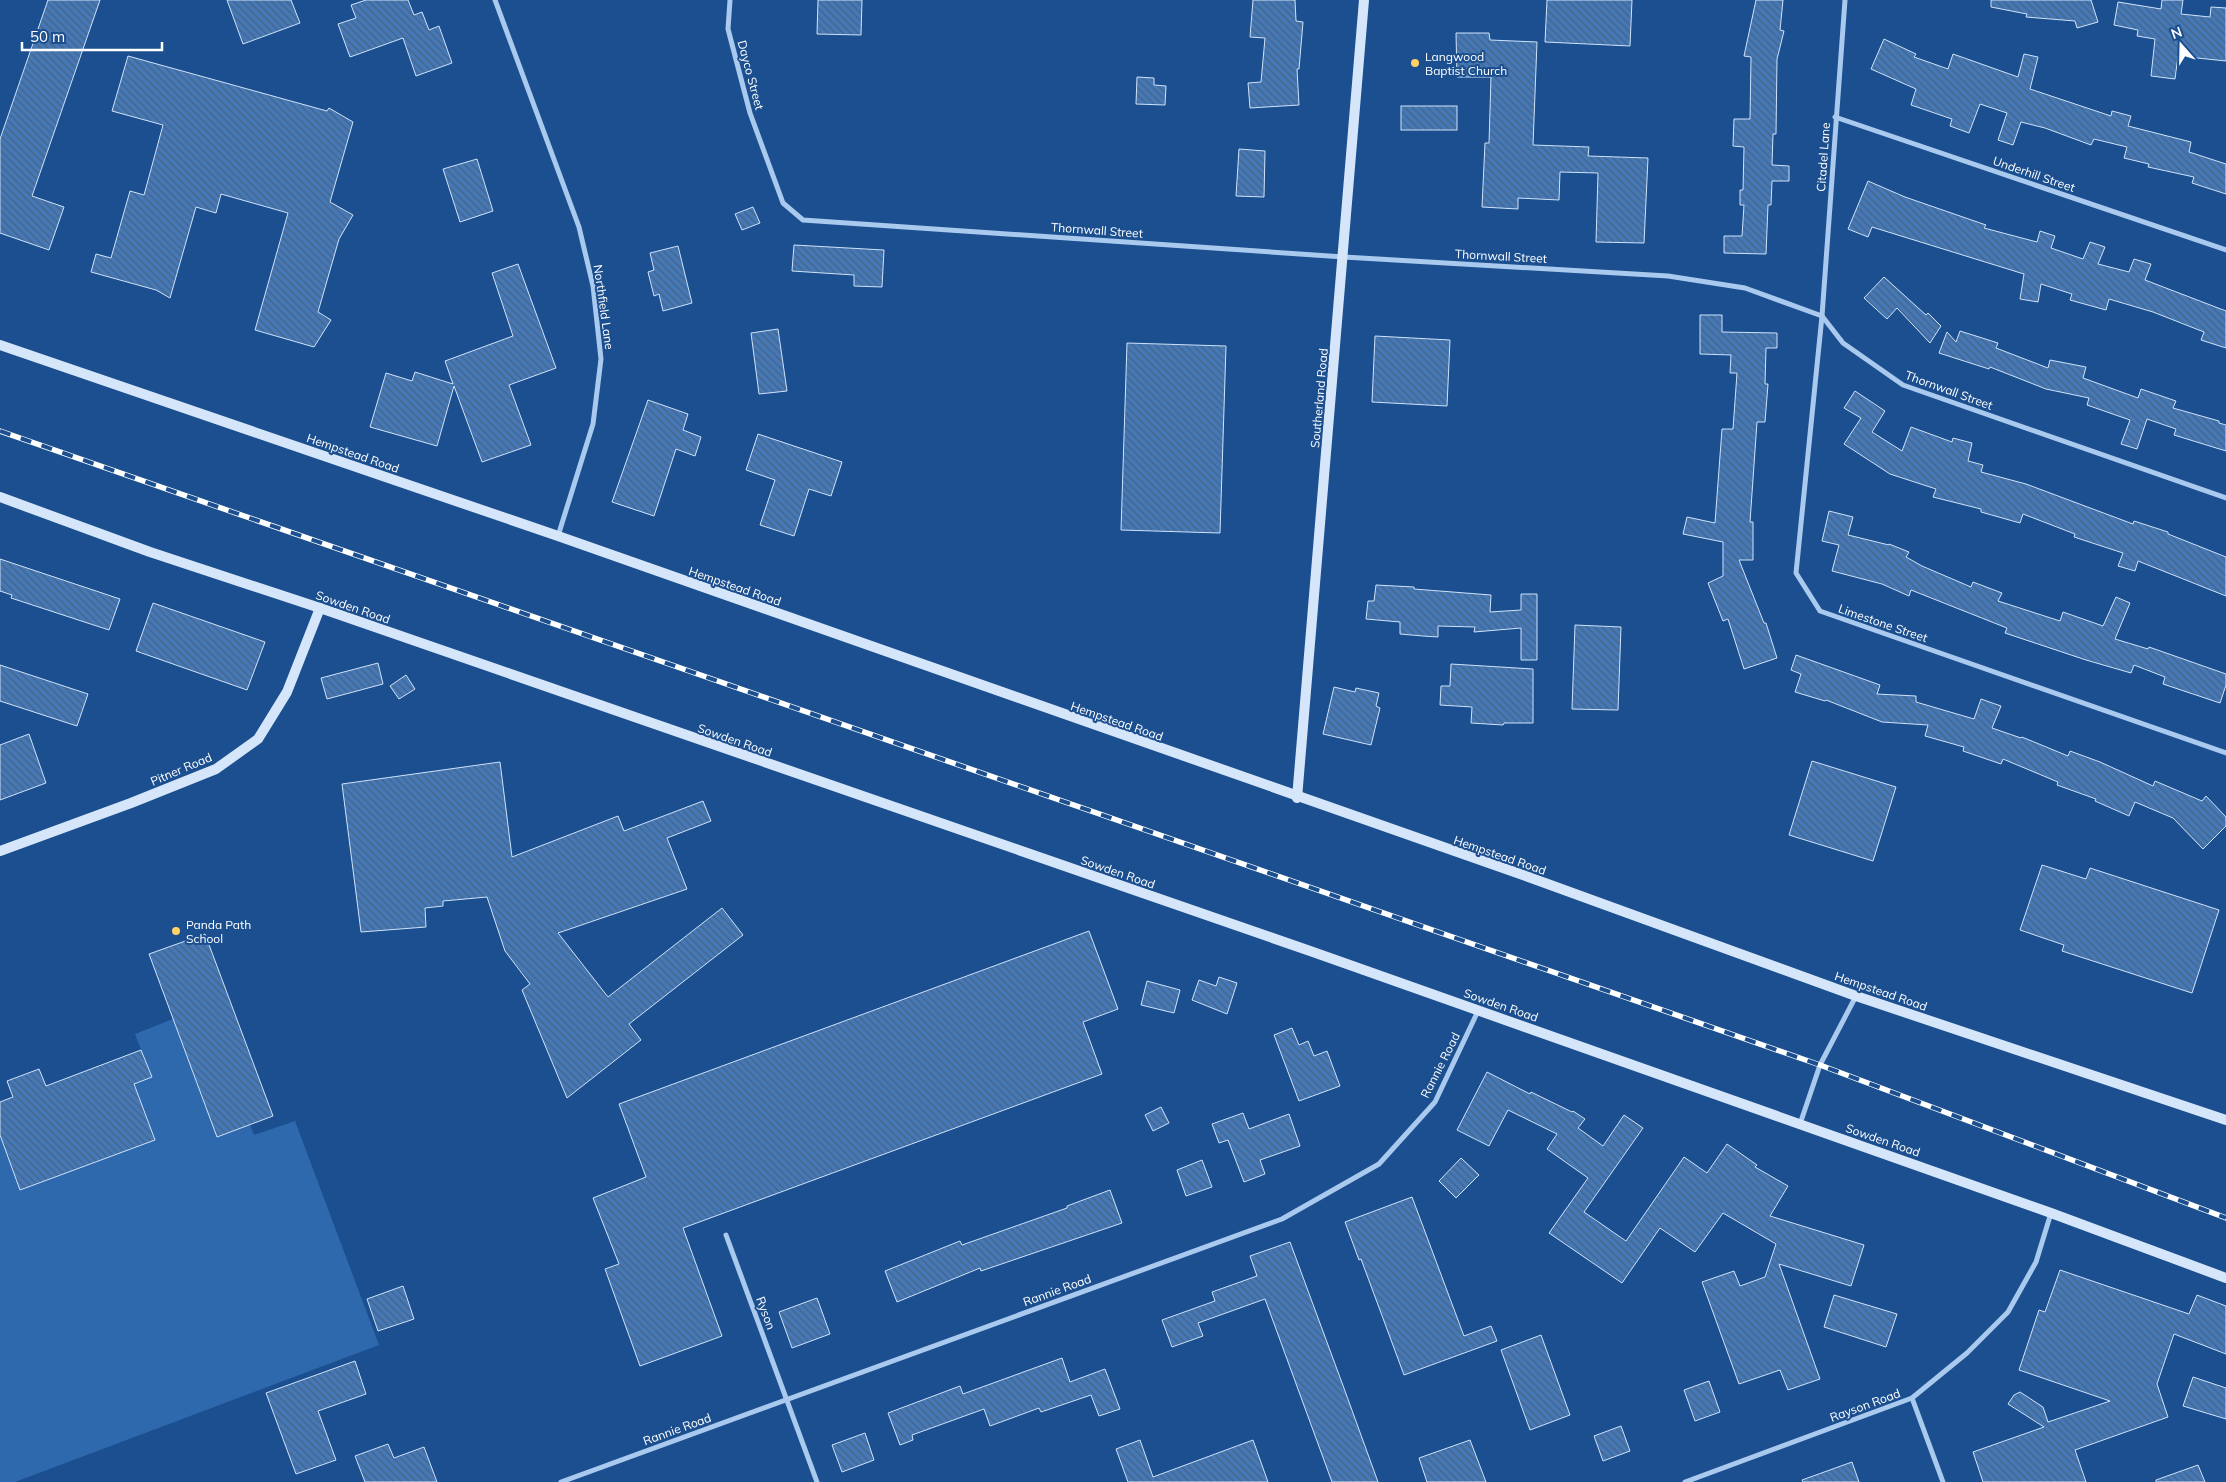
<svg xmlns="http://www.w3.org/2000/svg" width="2226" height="1482" font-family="Mulish,sans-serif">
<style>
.park{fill:#2e69ad}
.building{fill:url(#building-back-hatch);stroke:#cfe3fa}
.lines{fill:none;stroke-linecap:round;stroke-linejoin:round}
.street{stroke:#a9c9ee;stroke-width:5}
.secondary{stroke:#d6e6fa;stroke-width:10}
.rail-casing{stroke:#fff;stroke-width:5.5}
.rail{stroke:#1b4f8f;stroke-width:4;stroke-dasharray:11;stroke-linecap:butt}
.poi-dot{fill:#ffd166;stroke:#1b4f8f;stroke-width:2}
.labels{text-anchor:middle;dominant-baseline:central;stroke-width:4;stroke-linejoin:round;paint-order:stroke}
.poi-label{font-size:12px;fill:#fff;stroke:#1b4f8f;text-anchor:start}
.street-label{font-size:12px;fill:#fff;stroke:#1b4f8f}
</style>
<defs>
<pattern id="building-back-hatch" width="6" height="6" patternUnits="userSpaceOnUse" patternTransform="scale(1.25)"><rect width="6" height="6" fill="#4478b7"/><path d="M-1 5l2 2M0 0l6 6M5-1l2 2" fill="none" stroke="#486282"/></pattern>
</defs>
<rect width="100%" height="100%" fill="#1b4f8f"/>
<polygon class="park" points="173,1019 217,1137 250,1125 254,1135 295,1121 379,1345 15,1482 0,1482 0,1136 20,1190 155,1140 134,1084 152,1077 135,1034"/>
<g class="building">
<polygon points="48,0 100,0 32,196 64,207 49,250 0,233 0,139"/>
<polygon points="227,0 291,0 300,23 243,44"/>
<polygon points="366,0 408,0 414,15 422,12 429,30 439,26 452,63 416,76 403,38 350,57 338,24 356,18 351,5"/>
<polygon points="818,0 862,0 861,35 817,34"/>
<polygon points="1253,0 1295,0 1296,21 1303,22 1299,69 1297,69 1299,105 1250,108 1248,83 1261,82 1265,38 1250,37"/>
<polygon points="1547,0 1632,0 1630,46 1545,42"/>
<polygon points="1756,0 1783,0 1780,30 1784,31 1777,59 1776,134 1773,134 1772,165 1789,166 1789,181 1772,181 1771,205 1768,205 1766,254 1724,253 1724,236 1742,236 1744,205 1740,205 1740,190 1743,190 1744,147 1733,146 1734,119 1750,119 1751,57 1744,56"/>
<polygon points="1991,0 2091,0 2098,22 2077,28 2075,21 2026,17 2027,14 1991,7"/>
<polygon points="2162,0 2183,0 2181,14 2210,17 2211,7 2226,8 2226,61 2178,56 2175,79 2151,76 2155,39 2137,36 2138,30 2114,25 2118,2 2161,9"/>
<polygon points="1456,33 1489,33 1490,40 1537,42 1533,145 1589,147 1588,156 1648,158 1644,243 1596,242 1598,173 1560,172 1559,200 1518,198 1518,209 1482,207 1485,143 1489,143 1491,77 1457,77"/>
<polygon points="1884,39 1916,54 1914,57 1948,69 1953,54 2018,77 2024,54 2038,57 2030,89 2111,116 2112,111 2131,116 2128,126 2191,142 2189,152 2226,164 2226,194 2192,183 2194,177 2148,167 2149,164 2124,158 2127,147 2094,139 2091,145 2045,128 2021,122 2013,145 1998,140 2007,113 1980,104 1969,133 1950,126 1952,119 1911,105 1916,89 1871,69"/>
<polygon points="128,56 327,111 329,108 353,122 330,202 353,215 339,239 318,312 331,320 314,347 255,330 288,213 221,194 216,213 196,207 170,298 156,290 91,272 96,254 111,258 130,191 144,195 163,125 112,111"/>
<polygon points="1137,77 1154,78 1154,85 1166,86 1165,105 1136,104"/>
<rect x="1401" y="106" width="56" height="24"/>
<polygon points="1239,149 1265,151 1264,197 1236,196"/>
<polygon points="477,159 493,211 460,222 443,169"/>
<polygon points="1868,181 1905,197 1986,225 1984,228 2037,242 2040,231 2055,236 2051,248 2083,259 2090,242 2105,247 2098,264 2129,272 2134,259 2151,264 2145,280 2226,311 2226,348 2201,340 2204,332 2153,312 2109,299 2106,310 2070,300 2072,294 2041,284 2038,302 2020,299 2024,274 1872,227 1868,237 1848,229"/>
<polygon points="753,207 760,223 742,230 735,214"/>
<polygon points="794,245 884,250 882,287 854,286 854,275 792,271"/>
<polygon points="678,246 692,303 663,311 659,294 654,296 648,272 654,270 650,253"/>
<polygon points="518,264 556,368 509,385 531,445 482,462 454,386 437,446 370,427 386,373 412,381 415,372 453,384 445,361 513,336 492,273"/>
<polygon points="1884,277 1926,315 1928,313 1941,326 1930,343 1897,308 1887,319 1864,298"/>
<polygon points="1700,315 1722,315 1722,332 1777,333 1777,348 1766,348 1765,384 1768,384 1765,422 1757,422 1750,522 1753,522 1753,560 1739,560 1764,623 1766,623 1777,658 1744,669 1728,619 1723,621 1708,583 1723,576 1723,542 1683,534 1687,517 1715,523 1722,429 1733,429 1737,373 1730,373 1731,355 1700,354"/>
<polygon points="778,329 787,391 759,394 751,333"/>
<polygon points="1960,331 1998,343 1996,348 2048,368 2050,360 2086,367 2083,378 2138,398 2141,389 2176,401 2173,408 2219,421 2219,423 2226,425 2226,451 2174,435 2176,429 2147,419 2137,449 2121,444 2130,420 2087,405 2089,398 2046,389 1990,367 1989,369 1939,353 1947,332 1956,342"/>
<polygon points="1375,336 1450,340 1447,406 1372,402"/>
<polygon points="1127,343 1226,346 1220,533 1121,530"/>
<polygon points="1855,391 1885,411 1872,432 1902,451 1911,427 1952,442 1953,438 1972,443 1968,461 1983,465 1981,472 2026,484 2133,524 2134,521 2168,532 2168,534 2226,557 2226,596 2138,561 2135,571 2118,566 2123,553 2074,537 2075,534 2023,514 2020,523 1981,512 1981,509 1933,497 1936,489 1890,474 1844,444 1861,418 1844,408"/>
<polygon points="648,400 688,414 683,430 701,437 695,456 676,449 654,516 612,502"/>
<polygon points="758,434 842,462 831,496 809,489 794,536 760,525 775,480 746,470"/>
<polygon points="1829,511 1853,517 1848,535 1889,545 1889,544 1909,552 1906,557 1922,566 1971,587 1973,582 2002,593 1998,601 2060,621 2063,612 2103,626 2116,597 2130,603 2115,639 2148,649 2149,647 2226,674 2226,685 2220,703 2163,684 2165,677 2134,665 2131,673 2086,660 2005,633 2007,628 1911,590 1909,596 1882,584 1832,571 1839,545 1822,541"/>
<polygon points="0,559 120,599 109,630 11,598 12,595 0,591"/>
<polygon points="1376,585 1414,587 1414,589 1491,595 1490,612 1521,610 1521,594 1537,594 1537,660 1521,660 1521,628 1474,632 1475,627 1438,626 1438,637 1423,636 1400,634 1400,622 1366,619 1368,601 1374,601"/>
<polygon points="153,603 265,642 247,690 136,651"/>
<polygon points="1575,625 1621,627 1618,710 1572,709"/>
<polygon points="1796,655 1880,685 1877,694 1916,696 1916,702 1974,719 1981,699 2001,706 1992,728 2021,738 2022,737 2068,756 2070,751 2100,762 2153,786 2155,781 2202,801 2206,796 2226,817 2226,826 2203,849 2173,818 2135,802 2129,816 2095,801 2096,799 2057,785 2058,782 2003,759 2001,764 1963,751 1964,747 1925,736 1928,725 1882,722 1826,700 1825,701 1795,692 1801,674 1791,670"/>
<polygon points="378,663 383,684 327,699 321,678"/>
<polygon points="1451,664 1533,669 1533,723 1504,723 1503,725 1471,723 1472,707 1440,705 1441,686 1450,686"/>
<polygon points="0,665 88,694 77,726 0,701"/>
<polygon points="406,675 415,689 399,699 390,686"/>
<polygon points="1334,687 1355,692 1356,688 1379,693 1376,706 1380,708 1371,745 1323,734"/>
<polygon points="29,734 46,783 0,800 0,745"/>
<polygon points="1812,761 1896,787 1873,861 1789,835"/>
<polygon points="500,762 512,857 618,816 624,831 703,801 711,821 667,838 687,889 558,933 608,997 722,908 743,935 629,1024 641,1040 567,1098 522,990 530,984 505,951 487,897 443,901 443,906 425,908 426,927 361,932 342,784"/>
<polygon points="2042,865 2086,879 2090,868 2219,910 2192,993 2062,951 2064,945 2020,930"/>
<polygon points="1089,931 1118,1009 1083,1022 1102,1074 683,1228 722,1336 640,1366 605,1269 619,1264 593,1198 646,1177 619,1104"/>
<polygon points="205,934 273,1116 217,1137 149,954"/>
<polygon points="1219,977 1237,983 1227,1014 1192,1000 1199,980 1216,986"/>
<polygon points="1147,981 1180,990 1174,1013 1141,1005"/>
<polygon points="1292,1028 1299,1045 1308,1041 1314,1056 1327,1051 1340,1086 1299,1101 1274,1035"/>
<polygon points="141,1050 152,1077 134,1084 155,1140 20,1190 0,1135 0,1102 13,1097 7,1081 39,1069 46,1086"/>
<polygon points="1487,1072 1530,1094 1531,1092 1572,1112 1573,1111 1585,1119 1578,1128 1603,1146 1624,1115 1643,1128 1584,1212 1626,1241 1684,1157 1707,1173 1727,1144 1757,1165 1755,1167 1788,1186 1770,1216 1864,1245 1851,1286 1779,1264 1820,1379 1788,1390 1780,1370 1739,1384 1702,1282 1734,1271 1740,1286 1765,1277 1776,1244 1723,1213 1695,1252 1660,1228 1622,1283 1549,1233 1588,1178 1547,1149 1557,1134 1508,1110 1489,1146 1457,1130"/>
<polygon points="1161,1107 1169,1123 1153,1131 1145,1115"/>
<polygon points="1243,1113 1249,1129 1289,1114 1300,1146 1260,1160 1265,1174 1244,1182 1228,1140 1219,1143 1212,1124"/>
<polygon points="1461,1158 1479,1175 1456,1198 1439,1181"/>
<polygon points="1202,1160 1212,1187 1186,1196 1177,1170"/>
<polygon points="1110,1190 1122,1223 981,1271 980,1268 897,1302 885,1271 960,1241 962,1245 1067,1208 1067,1206"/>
<polygon points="1412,1197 1464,1336 1491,1326 1497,1341 1404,1375 1361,1259 1359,1260 1345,1222"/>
<polygon points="1290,1242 1345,1391 1378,1482 1332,1482 1265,1299 1198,1323 1203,1336 1172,1347 1162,1320 1215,1301 1212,1292 1257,1276 1250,1256"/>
<polygon points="2060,1270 2189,1314 2197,1295 2226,1306 2226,1354 2174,1334 2157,1384 2168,1417 2075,1450 2086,1482 1983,1482 1973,1452 2044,1427 2008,1404 2014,1395 2020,1392 2043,1407 2048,1422 2110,1401 2019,1370 2039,1310 2045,1312"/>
<polygon points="403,1286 414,1319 378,1331 367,1299"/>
<polygon points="1834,1295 1897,1314 1886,1347 1824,1327"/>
<polygon points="817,1298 830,1334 792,1348 779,1312"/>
<polygon points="1541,1335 1570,1415 1530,1430 1501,1350"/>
<polygon points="1062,1358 1070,1382 1105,1369 1120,1409 1099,1416 1091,1395 1041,1412 1039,1408 990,1426 984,1409 912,1435 913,1440 900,1445 888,1413 960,1386 963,1394"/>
<polygon points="355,1361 366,1394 318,1411 336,1460 296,1474 266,1393"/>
<polygon points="2193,1377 2226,1388 2226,1419 2183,1406"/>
<polygon points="1709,1381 1720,1412 1695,1421 1684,1390"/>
<polygon points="1621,1426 1630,1451 1603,1461 1594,1436"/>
<polygon points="865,1433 874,1460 842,1472 832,1445"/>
<polygon points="1140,1440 1153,1477 1253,1440 1268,1482 1128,1482 1116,1449"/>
<polygon points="1470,1440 1486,1482 1427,1482 1419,1458"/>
<polygon points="388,1444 394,1458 424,1447 437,1482 365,1482 355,1456"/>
<polygon points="1852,1462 1859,1482 1803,1482 1802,1480"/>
<polygon points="2198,1465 2205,1482 2156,1482 2156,1480"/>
</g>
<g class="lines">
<g class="street">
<polyline points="495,0 579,227 593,286 601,359 593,424 558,536"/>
<polyline points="730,0 728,29 750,113 783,203 803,220 1344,257 1668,276 1745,288 1822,316 1843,343 1903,385 2226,498"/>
<polyline points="1845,0 1822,316 1796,573 1820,611 2226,753"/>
<polyline points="1835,117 2226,250"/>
<polyline points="1800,1124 1820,1065 1856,996"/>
<polyline points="726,1235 817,1482"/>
<polyline points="1912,1398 1943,1482"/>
<polyline points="561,1482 1282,1219 1379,1164 1435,1102 1478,1011"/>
<polyline points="1685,1482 1912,1398 1967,1353 2008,1312 2036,1262 2051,1213"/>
</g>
<g class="secondary">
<polyline points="0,345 558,536 1523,875 1856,996 2226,1120"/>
<polyline points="0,497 150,552 320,608 1313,952 2051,1213 2226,1278"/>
<polyline points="1297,798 1364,0"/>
<polyline points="0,851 131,803 216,769 258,739 287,692 320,608"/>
</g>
<g class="rail-casing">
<polyline id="rail" points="0,431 1820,1065 2226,1218"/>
</g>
<use href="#rail" class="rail"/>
</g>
<g class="poi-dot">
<circle cx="1415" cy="63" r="5"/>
<circle cx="176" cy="931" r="5"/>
</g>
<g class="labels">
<g class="poi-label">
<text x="1425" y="56">Langwood<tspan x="1425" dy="14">Baptist Church</tspan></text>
<text x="186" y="924">Panda Path<tspan x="186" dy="14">School</tspan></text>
</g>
<g class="street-label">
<text transform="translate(751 75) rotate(75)">Dayco Street</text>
<text transform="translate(1823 157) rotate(-86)">Citadel Lane</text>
<text transform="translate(2034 174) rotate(19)">Underhill Street</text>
<text transform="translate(1097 230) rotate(4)">Thornwall Street</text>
<text transform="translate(1501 256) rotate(3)">Thornwall Street</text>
<text transform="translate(604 307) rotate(82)">Northfield Lane</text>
<text transform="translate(1949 390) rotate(20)">Thornwall Street</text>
<text transform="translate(1319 398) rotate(-85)">Southerland Road</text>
<text transform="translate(353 453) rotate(19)">Hempstead Road</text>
<text transform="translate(735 586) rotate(19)">Hempstead Road</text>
<text transform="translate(353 607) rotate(19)">Sowden Road</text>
<text transform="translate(1883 623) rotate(19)">Limestone Street</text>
<text transform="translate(1117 721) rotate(19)">Hempstead Road</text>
<text transform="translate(735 740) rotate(19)">Sowden Road</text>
<text transform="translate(181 769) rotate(-23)">Pitner Road</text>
<text transform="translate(1500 855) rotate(19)">Hempstead Road</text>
<text transform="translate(1118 872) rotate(19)">Sowden Road</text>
<text transform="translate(1881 991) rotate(19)">Hempstead Road</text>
<text transform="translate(1501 1005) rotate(19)">Sowden Road</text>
<text transform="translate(1440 1065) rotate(-63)">Rannie Road</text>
<text transform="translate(1883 1140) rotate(19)">Sowden Road</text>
<text transform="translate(1057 1290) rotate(-20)">Rannie Road</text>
<text transform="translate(766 1313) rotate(70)">Ryson</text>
<text transform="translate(1865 1405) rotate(-20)">Rayson Road</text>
<text transform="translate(677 1429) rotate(-20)">Rannie Road</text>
</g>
</g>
<g transform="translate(2181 45) rotate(340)" stroke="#1b4f8f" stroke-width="4" paint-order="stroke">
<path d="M0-4L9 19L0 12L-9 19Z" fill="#ffffff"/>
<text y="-8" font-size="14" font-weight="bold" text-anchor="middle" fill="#ffffff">N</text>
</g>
<path d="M22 42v8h140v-8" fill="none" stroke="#ffffff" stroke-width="2.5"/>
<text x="30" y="42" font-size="15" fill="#ffffff" stroke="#1b4f8f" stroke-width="4" paint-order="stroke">50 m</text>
</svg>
